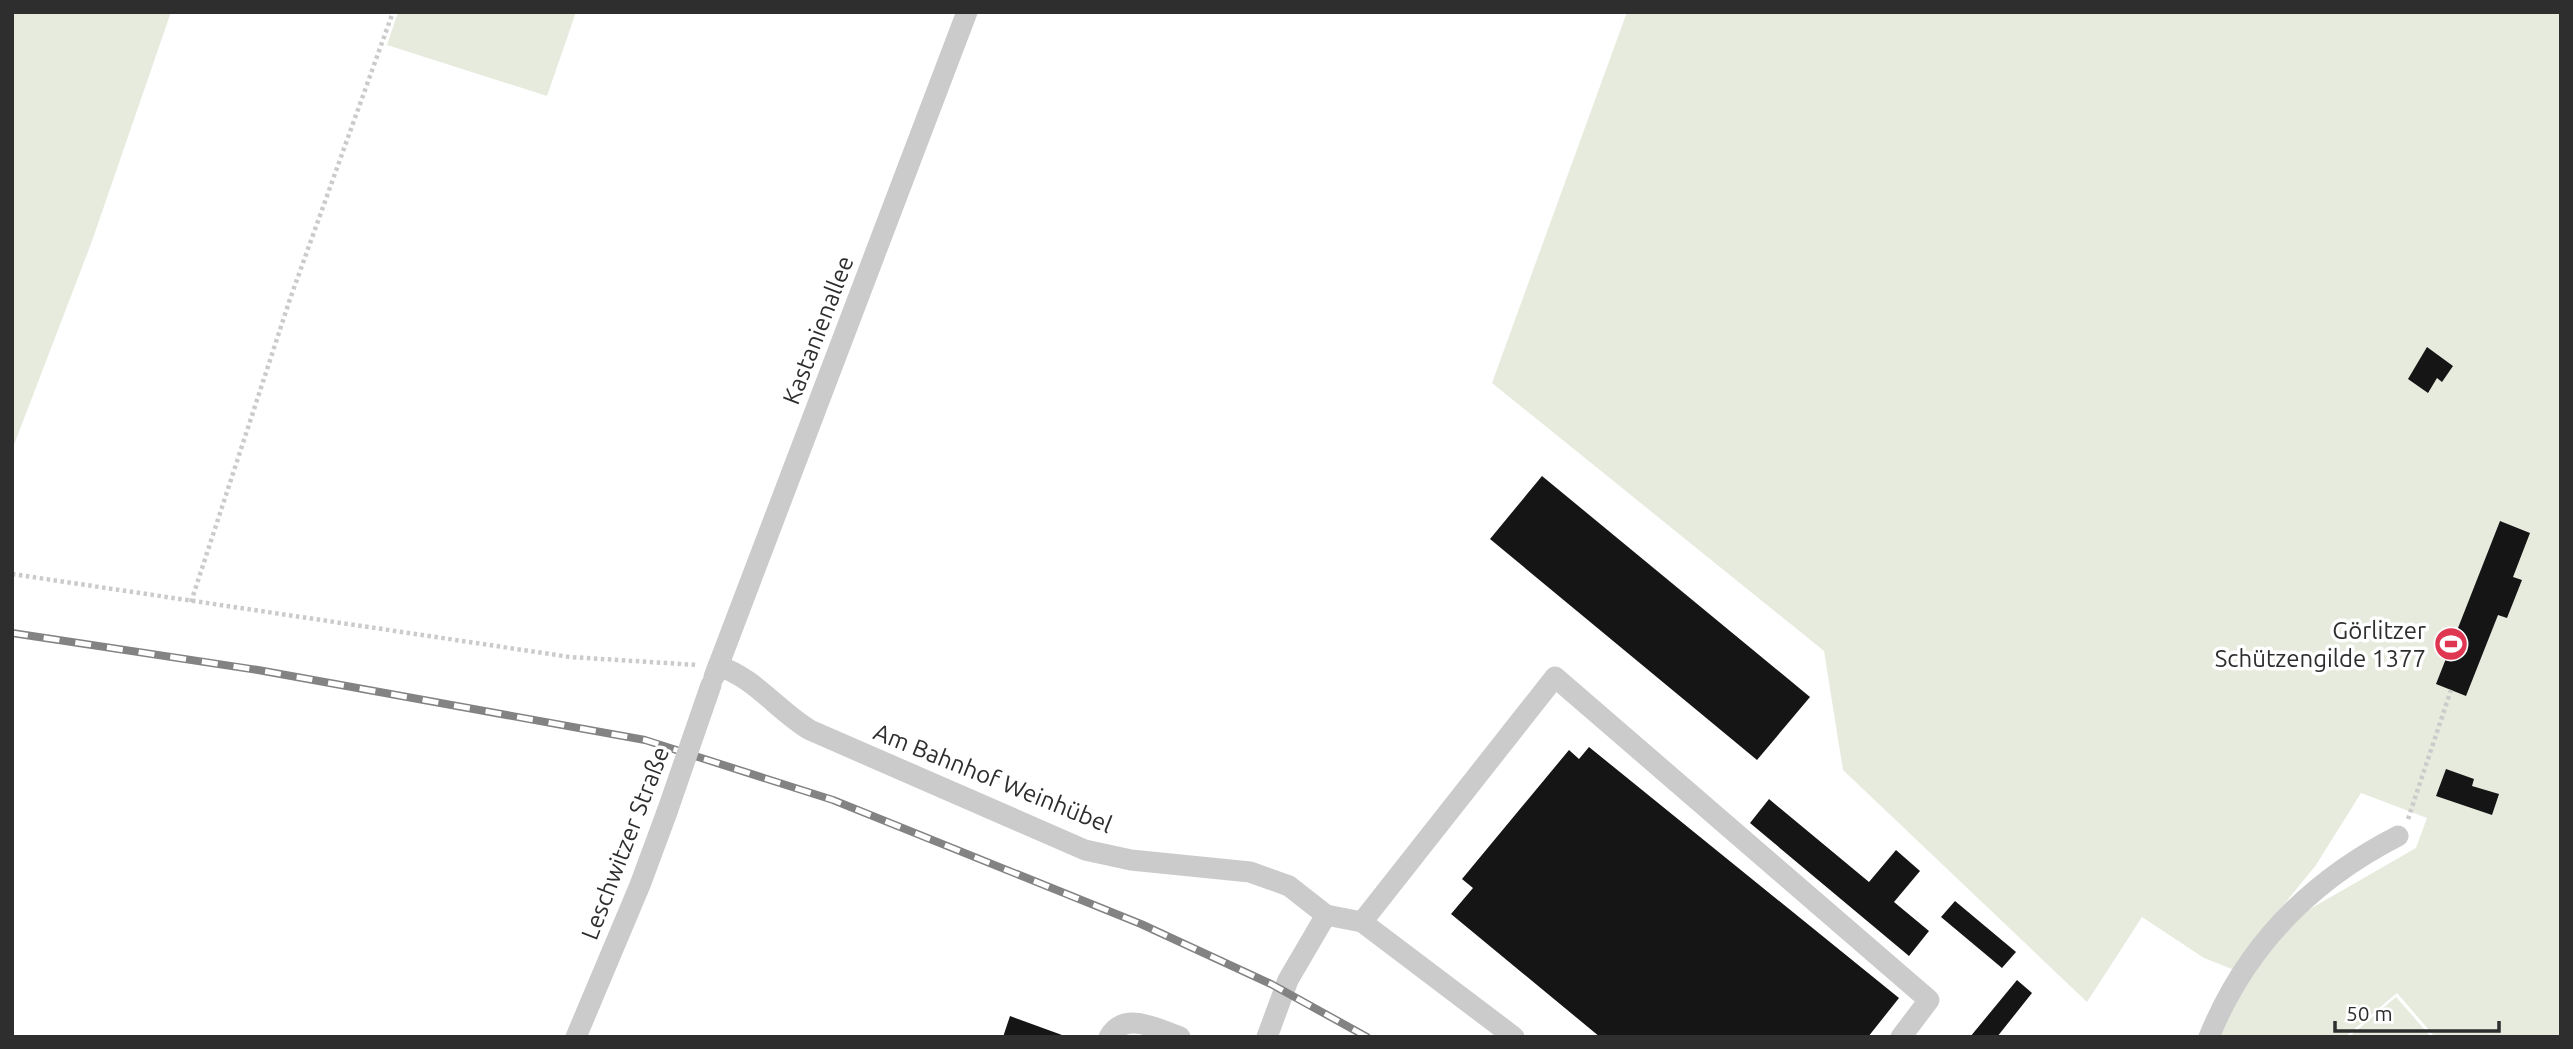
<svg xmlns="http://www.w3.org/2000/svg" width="2573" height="1049" font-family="Ubuntu,sans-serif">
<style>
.green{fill:#e6ebdd}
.building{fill:#151515}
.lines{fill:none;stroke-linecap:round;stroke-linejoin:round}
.path{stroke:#cbcbcb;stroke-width:4.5;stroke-dasharray:3.5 3.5;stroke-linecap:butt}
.minor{stroke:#cbcbcb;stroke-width:21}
.rail-casing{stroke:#838383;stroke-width:8}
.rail{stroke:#fff;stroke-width:5;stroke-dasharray:16;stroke-linecap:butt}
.minor-bridge{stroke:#cbcbcb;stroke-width:21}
.labels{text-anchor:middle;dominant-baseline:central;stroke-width:7;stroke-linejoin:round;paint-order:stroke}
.street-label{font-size:24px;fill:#2e2e2e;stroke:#fff}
.poi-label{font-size:24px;fill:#2e2e2e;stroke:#fff;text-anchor:end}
</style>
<rect width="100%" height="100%" fill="#fff"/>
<g class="green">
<polygon points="12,12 171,12 92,241 12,450"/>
<polygon points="398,12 576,12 547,96 387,45"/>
<polygon points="1627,12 2561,12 2561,1037 2435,1037 2397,993 2345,1037 2218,1037 2245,974 2282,925 2416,848 2427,818 2361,793 2316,865 2273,918 2237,971 2204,958 2142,917 2087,1002 1843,770 1824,651 1492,383"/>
<polygon points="2396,997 2431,1037 2349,1037"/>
</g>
<g class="building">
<polygon points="2427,347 2453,366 2442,382 2437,378 2428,393 2408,379"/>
<polygon points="1542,476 1810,697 1757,760 1490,539"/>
<polygon points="2500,521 2530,533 2513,577 2522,580 2507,618 2498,615 2466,696 2436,684"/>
<polygon points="1589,747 1899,998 1868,1037 1600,1037 1451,914 1473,888 1462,879 1569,750 1579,759"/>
<polygon points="2446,769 2474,779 2472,786 2499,794 2492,815 2436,796"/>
<polygon points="1769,799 1869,882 1896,850 1920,871 1894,902 1929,931 1909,956 1750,823"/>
<polygon points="1955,901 2016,952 2002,968 1941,917"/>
<polygon points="2017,980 2032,993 1997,1037 1970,1037"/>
<polygon points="1010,1016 1062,1035 1061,1037 1003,1037"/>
</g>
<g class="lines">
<g class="path">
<polyline points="12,574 570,657 698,665"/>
<polyline points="191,602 290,299 393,12"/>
<polyline points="2408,819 2451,690"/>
</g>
<g class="minor">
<path d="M718 666C754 677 778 711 810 730L1085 850 1131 860 1250 872 1289 886 1326 915 1362 922 1514 1037"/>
<polyline points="714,677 967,12"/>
<polyline points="1362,922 1555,677 1929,1000 1901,1037"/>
<polyline points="576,1037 640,885 667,812"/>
<path d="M1109 1037C1125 1010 1157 1029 1180 1037"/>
<polyline points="1267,1037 1288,980 1326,915"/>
<path d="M2209 1037C2246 946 2312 880 2398 836"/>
</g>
<g class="rail-casing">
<polyline id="rail" points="12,633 258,670 645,740 833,800 1141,924 1271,984 1367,1037"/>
</g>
<use href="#rail" class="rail"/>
<polyline class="minor-bridge" points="667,812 711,685"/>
</g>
<defs>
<g id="stadium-disc" transform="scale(1.75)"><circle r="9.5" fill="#df3752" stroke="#fff"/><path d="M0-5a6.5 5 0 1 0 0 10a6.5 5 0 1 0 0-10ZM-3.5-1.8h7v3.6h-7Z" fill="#fff"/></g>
</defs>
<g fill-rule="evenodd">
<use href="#stadium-disc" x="2451" y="644"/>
</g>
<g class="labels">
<g class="street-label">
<text transform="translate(818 330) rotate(-69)">Kastanienallee</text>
<text transform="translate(993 778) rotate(22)">Am Bahnhof Weinhübel</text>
<text transform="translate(625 843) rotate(-69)">Leschwitzer Straße</text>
</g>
<g class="poi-label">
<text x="2426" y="630">Görlitzer<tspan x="2426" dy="28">Schützengilde 1377</tspan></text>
</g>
</g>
<rect width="2573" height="1049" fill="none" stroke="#2e2e2e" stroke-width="28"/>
<path d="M2335 1021v10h164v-10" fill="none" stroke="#2e2e2e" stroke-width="3.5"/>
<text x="2346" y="1021" font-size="21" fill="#2e2e2e" stroke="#ffffff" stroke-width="5" paint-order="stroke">50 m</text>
</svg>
